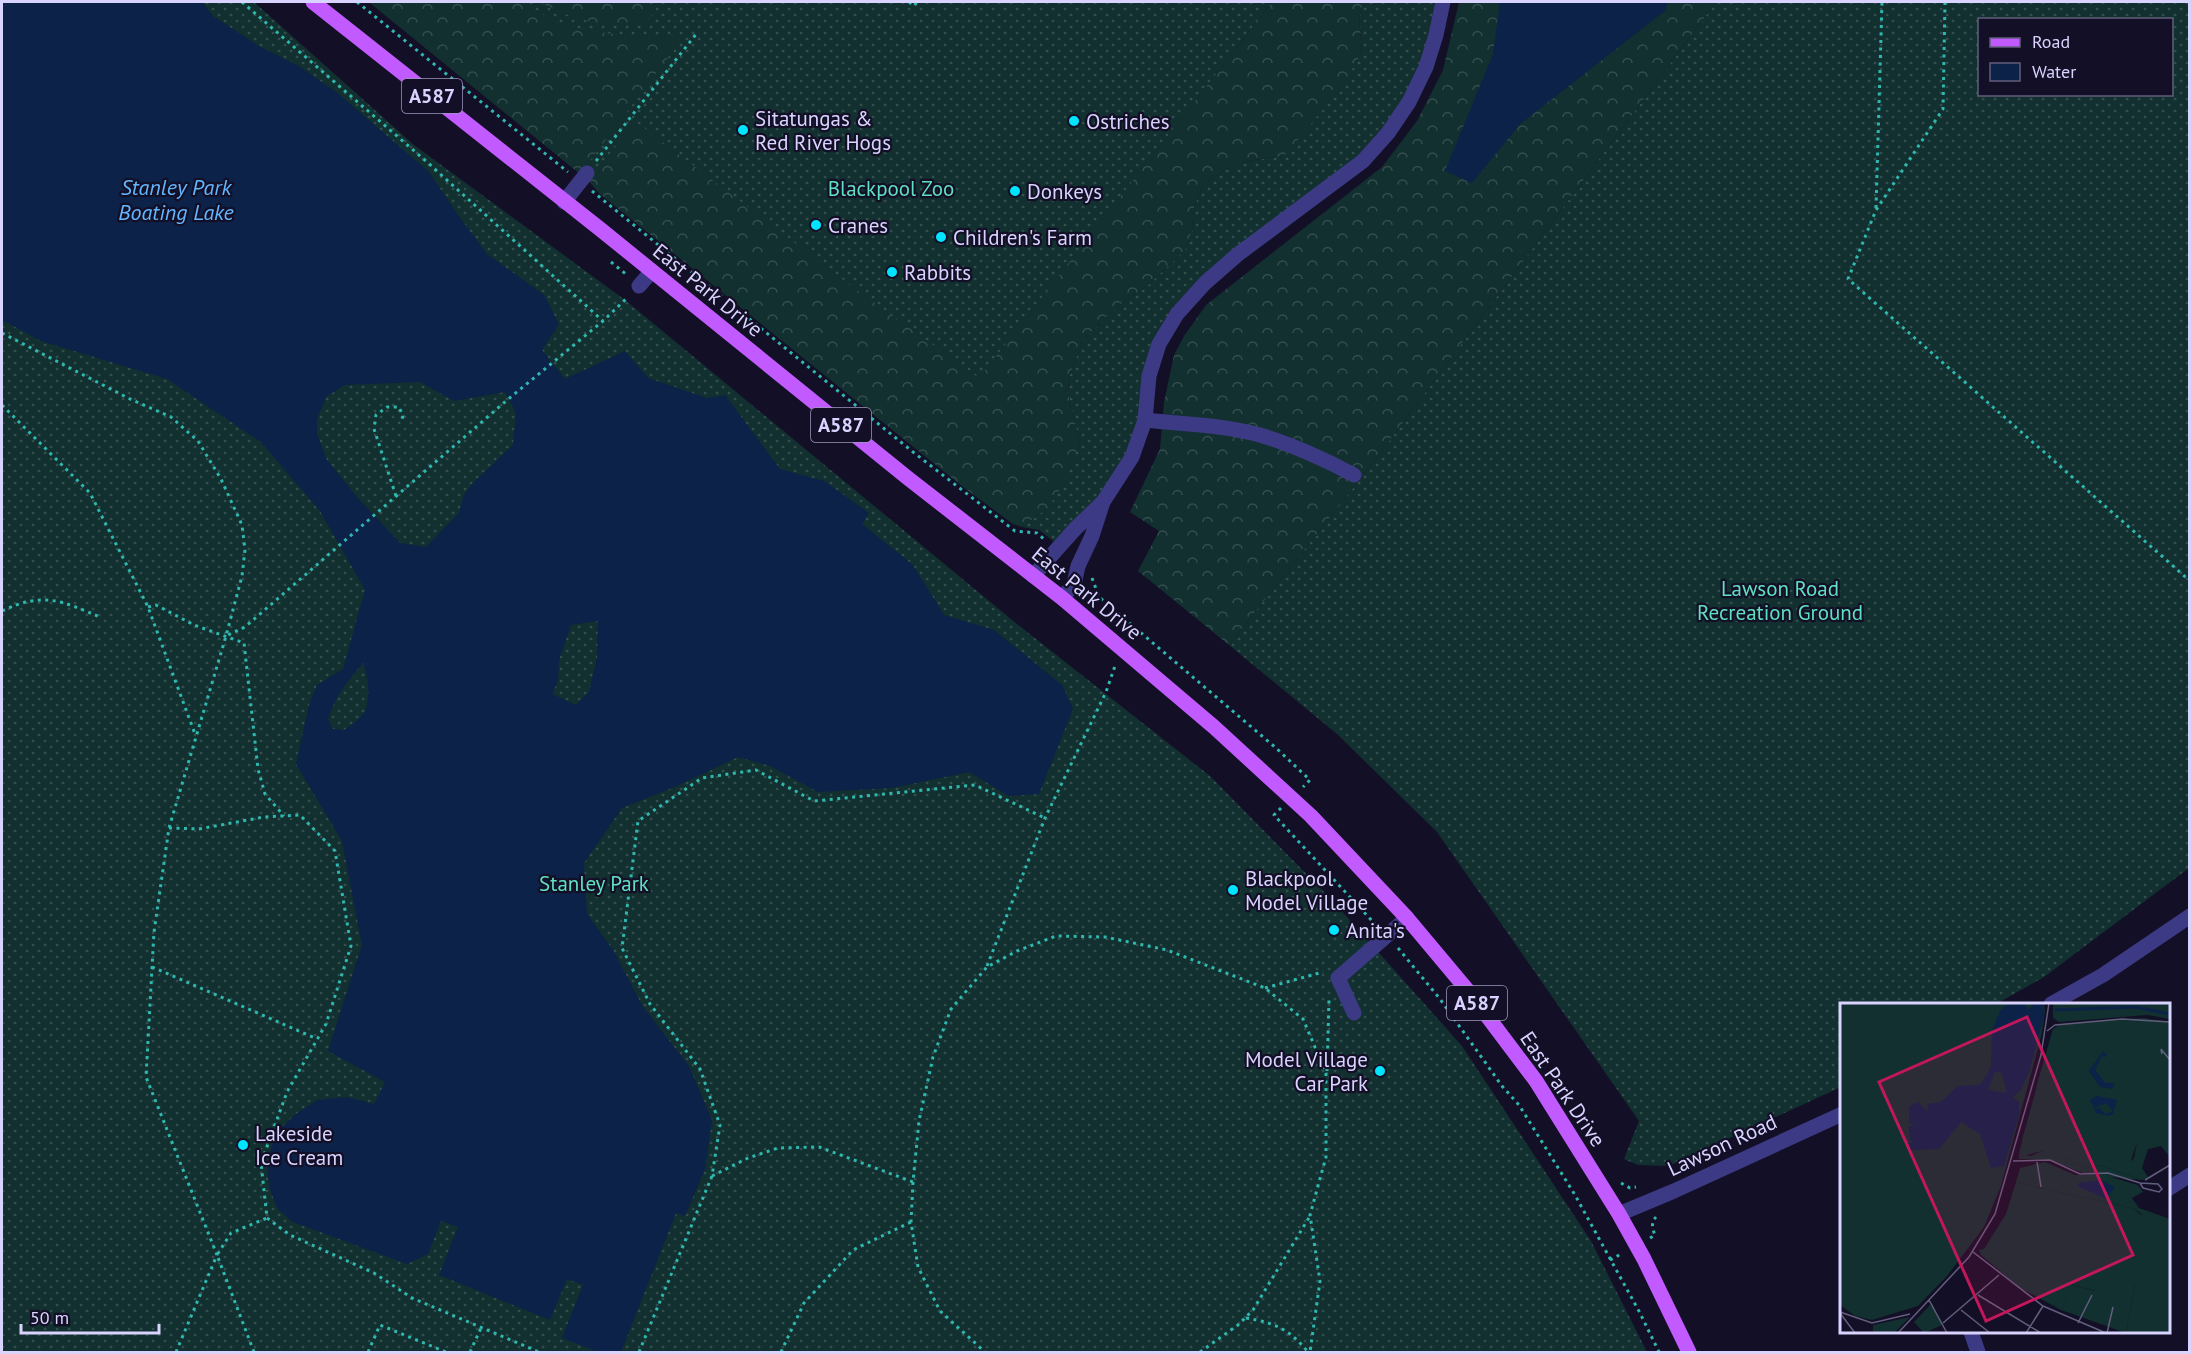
<svg xmlns="http://www.w3.org/2000/svg" width="2191" height="1354" font-family="'PT Sans',sans-serif">
<style>
.grass{fill:url(#grass-dots);fill-rule:evenodd}
.forest{fill:url(#forest-crowns)}
.water{fill:#0c2248;fill-rule:evenodd}
.lines{fill:none;stroke-linecap:round;stroke-linejoin:round}
.path{stroke:#2fb8b0;stroke-width:3;stroke-dasharray:3 4.5;stroke-linecap:butt}
.minor{stroke:#3d3a85;stroke-width:15}
.major{stroke:#c25bff;stroke-width:15}
.poi-dot{fill:#00e5ff;stroke:#130f26;stroke-width:2}
.labels{text-anchor:middle;dominant-baseline:central;stroke-width:4.5;stroke-linejoin:round;paint-order:stroke}
.shield{fill:#130f26;stroke:#9e99be;stroke-width:1.5}
.shield-label{font-size:20px;font-weight:bold;fill:#d9d4ff}
.poi-label{font-size:21px;fill:#d9d4ff;stroke:#130f26;text-anchor:start}
.park-label{font-size:21px;fill:#5fe0c0;stroke:#130f26}
.street-label{font-size:21px;fill:#d9d4ff;stroke:#130f26}
.water-label{font-size:22px;font-style:italic;fill:#62b6ff;stroke:#130f26}
.inset-river{fill:none;stroke:#0c2248;stroke-width:3}
.inset-road{fill:none;stroke:#625e7d;stroke-width:1.5}
.view{fill:#c2185b;fill-opacity:0.15;stroke:#c2185b;stroke-width:3}
.inset-edge{fill:none;stroke:#d9d4ff;stroke-width:3}
</style>
<defs>
<pattern id="grass-dots" width="8" height="8" patternUnits="userSpaceOnUse" patternTransform="scale(1.5)"><rect width="8" height="8" fill="#12302f"/><path d="M2 2h.1M6 6h.1" fill="none" stroke="#344d4e" stroke-width="1.8" stroke-linecap="round"/></pattern>
<pattern id="forest-crowns" width="20" height="18" patternUnits="userSpaceOnUse" patternTransform="scale(1.5)"><rect width="20" height="18" fill="#12302f"/><path d="M2 6a3 3 0 1 1 6 0M12 15a3 3 0 1 1 6 0" fill="none" stroke="#344d4e"/></pattern>
</defs>
<rect width="100%" height="100%" fill="#130f26"/>
<g class="grass">
<polygon points="2,2 254,2 414,145 625,300 1017,624 1210,776 1331,899 1462,1046 1591,1241 1647,1352 2,1352"/>
<polygon points="369,2 1272,2 979,379 980,396 600,194 589,181"/>
<polygon points="1363,2 1443,2 1436,35 1388,133 1237,255 1159,344 1132,457 1060,546 1039,530 1022,527 1049,507 1080,442 1070,405 1068,380 1083,340 1115,308 1147,286 1185,250 1192,230 1194,207 1203,185 1226,169 1254,160 1284,156 1362,51 1359,18"/>
<path d="M1716 2H2189V868L2044 977 1996 1004H1842L1841 1087 1669 1166 1638 1165 1624 1159 1639 1121 1437 832 1337 734 1229 645 1372 464ZM1980 20H2172V94H1980Z"/>
</g>
<g class="forest">
<polygon points="369,2 521,2 559,23 586,30 634,37 685,35 580,174"/>
<path d="M540 2H637L656 10 644 25C600 25 579 23 540 2Z"/>
<polygon points="1272,2 1363,2 1359,18 1362,51 1345,83 1284,156 1254,160 1226,169 1203,185 1194,207 1192,230 1185,250 1147,286 1115,308 1083,340 1068,380 1070,405 1080,442 1066,479 1049,507 1022,527 1013,524 963,487 600,194 589,181 635,121 854,288 979,378"/>
<polygon points="1459,2 1716,2 1372,464 1229,645 1138,571 1159,531 1130,512 1160,449 1164,402 1174,355 1184,336 1206,305 1382,167 1417,121 1443,70"/>
</g>
<g class="water">
<path d="M2 2H202L213 16 259 46 297 65 335 91 429 172 458 215 487 254 544 295 559 324 542 350 565 379 625 351 648 378 707 398 725 395 780 469 824 481 869 513 862 524 913 565 944 615 994 630 1062 685 1073 709 1039 794 1009 796 969 772 892 788 818 792 770 766 738 757 677 786 622 808 584 863 587 914 613 950 643 1007 689 1066 712 1120 705 1169 685 1216 676 1213 621 1352H598L562 1338 583 1285 567 1279 550 1320 439 1275 458 1227 441 1221 428 1254 407 1264 293 1222 277 1208 270 1189 267 1169 271 1148 281 1128 296 1114 317 1100 347 1097 374 1104 385 1082 328 1051 362 945 342 841 296 764 309 705 317 685 343 669 365 590 320 511 261 442 167 379 41 341 2 320ZM420 382 454 401 505 392 516 413 513 445 472 484 463 497 459 513 426 547 400 543 357 497 327 460 317 434V418L327 396 345 385ZM598 621 597 658 589 692 576 705 552 694 558 681 559 660 571 625ZM363 663C368 675 372 702 363 714 358 721 351 725 344 730L333 729 328 719C335 697 348 680 363 663Z"/>
<polygon points="1500,2 1667,2 1666,10 1520,124 1472,183 1445,171 1493,54"/>
</g>
<g class="lines">
<g class="path">
<polyline points="242,2 427,162 603,321"/>
<polyline points="357,2 568,172"/>
<polyline points="909,2 914,6 917,2"/>
<polyline points="1945,2 1943,109 1876,210 1848,279 2190,581"/>
<polyline points="596,161 697,33"/>
<polyline points="592,191 913,452 1015,531 1037,533 1045,540"/>
<polyline points="1876,208 1882,2"/>
<polyline points="611,262 627,275"/>
<polyline points="2,333 132,400 171,417 198,441 221,479 242,525 245,550 242,576 226,636"/>
<polyline points="2,405 90,493 148,607 195,734"/>
<polyline points="396,496 374,429 376,415 387,407 399,407 403,416 400,423"/>
<polyline points="1092,578 1099,597 1276,748 1310,780 1303,787"/>
<polyline points="148,607 156,605 194,625 244,643 258,769 265,794 284,816"/>
<path d="M2 611C44 591 62 601 102 618"/>
<polyline points="1281,808 1274,815 1375,924"/>
<polyline points="169,828 199,829 264,817 300,815 335,851 351,946 326,1024 287,1092 261,1163 267,1218 290,1235 374,1273 412,1298 539,1352"/>
<polyline points="1398,948 1440,999 1502,1086 1519,1105 1575,1195 1640,1313 1659,1352"/>
<polyline points="987,966 1045,818 1106,692 1116,663"/>
<polyline points="152,967 317,1039"/>
<polyline points="1265,988 1323,972"/>
<polyline points="1327,1071 1329,1000"/>
<polyline points="712,1176 748,1158 778,1148 819,1147 913,1182 919,1121 933,1057 951,1009 987,967 1017,951 1056,936 1105,937 1167,950 1265,988 1303,1019 1326,1073 1326,1157 1310,1215 1320,1281 1310,1352"/>
<polyline points="913,1182 911,1222 918,1267 940,1311 985,1352"/>
<polyline points="1621,1183 1630,1188 1636,1187"/>
<path d="M1650 1238 1655 1235C1652 1228 1651 1222 1656 1217"/>
<polyline points="1610,1260 1623,1253"/>
<path d="M1246 1318C1275 1323 1289 1329 1308 1352"/>
<polyline points="176,1352 217,1255 146,1077 154,932 169,828 226,636 245,627 506,401 603,321 627,298"/>
<polyline points="254,1352 217,1255 231,1233 267,1218"/>
<polyline points="368,1352 380,1325 446,1352"/>
<polyline points="470,1352 481,1328"/>
<polyline points="639,1352 712,1176 720,1125 700,1069 650,1004 622,948 638,821 702,778 756,770 814,801 975,785 1045,818"/>
<polyline points="781,1352 804,1303 853,1250 911,1222"/>
<polyline points="1200,1352 1238,1325 1253,1310 1310,1216"/>
</g>
<g class="minor">
<polyline points="564,202 587,173"/>
<polyline points="639,286 652,271"/>
<path d="M1145 420C1183 424 1224 425 1260 435 1293 445 1324 459 1354 475"/>
<polyline points="1033,576 1075,529 1103,502 1132,457 1145,420 1149,376 1159,344 1177,314 1205,283 1237,255 1363,161 1388,133 1409,102 1426,67 1436,35 1443,2"/>
<polyline points="1062,598 1074,584 1078,566 1092,536 1102,505"/>
<polyline points="2051,1004 2103,975 2190,916"/>
<polyline points="1354,1013 1338,978 1407,918"/>
<polyline points="2168,1189 2190,1175"/>
<polyline points="1619,1214 1674,1191 1842,1114"/>
<polyline points="1971,1332 1978,1352"/>
</g>
<polyline class="major" points="313,2 600,229 909,479 1062,598 1214,727 1311,816 1407,918 1469,992 1536,1081 1619,1214 1644,1259 1689,1352"/>
</g>
<g class="poi-dot">
<circle cx="1074" cy="121" r="6"/>
<circle cx="743" cy="130" r="6"/>
<circle cx="1015" cy="191" r="6"/>
<circle cx="816" cy="225" r="6"/>
<circle cx="941" cy="237" r="6"/>
<circle cx="892" cy="272" r="6"/>
<circle cx="1233" cy="890" r="6"/>
<circle cx="1334" cy="930" r="6"/>
<circle cx="1380" cy="1071" r="6"/>
<circle cx="243" cy="1145" r="6"/>
</g>
<g class="labels">
<g class="shield">
<rect x="402" y="79" width="60" height="34" rx="4.5"/>
<rect x="811" y="408" width="60" height="34" rx="4.5"/>
<rect x="1447" y="986" width="60" height="34" rx="4.5"/>
</g>
<g class="shield-label">
<text x="432" y="96">A587</text>
<text x="841" y="425">A587</text>
<text x="1477" y="1003">A587</text>
</g>
<g class="poi-label">
<text x="755" y="118">Sitatungas &amp;<tspan x="755" dy="24">Red River Hogs</tspan></text>
<text x="1086" y="121">Ostriches</text>
<text x="1027" y="191">Donkeys</text>
<text x="828" y="225">Cranes</text>
<text x="953" y="237">Children's Farm</text>
<text x="904" y="272">Rabbits</text>
<text x="1245" y="878">Blackpool<tspan x="1245" dy="24">Model Village</tspan></text>
<text x="1346" y="930">Anita's</text>
<text x="1368" y="1059" text-anchor="end">Model Village<tspan x="1368" dy="24">Car Park</tspan></text>
<text x="255" y="1133">Lakeside<tspan x="255" dy="24">Ice Cream</tspan></text>
</g>
<g class="park-label">
<text x="891" y="188">Blackpool Zoo</text>
<text x="1780" y="588">Lawson Road<tspan x="1780" dy="24">Recreation Ground</tspan></text>
<text x="594" y="883">Stanley Park</text>
</g>
<g class="street-label">
<text transform="translate(708 290) rotate(39)">East Park Drive</text>
<text transform="translate(1087 593) rotate(39)">East Park Drive</text>
<text transform="translate(1563 1089) rotate(56)">East Park Drive</text>
<text transform="translate(1722 1145) rotate(-25)">Lawson Road</text>
</g>
<g class="water-label">
<text x="176" y="187">Stanley Park<tspan x="176" dy="25">Boating Lake</tspan></text>
</g>
</g>
<g transform="translate(1840 1003)">
<rect width="330" height="330" fill="#130f26"/>
<path d="M0 0H204L205 8 202 30 161 183 144 224 107 273 78 303 32 317 15 313 0 302ZM213 0H330V16L307 12 219 19 213 15ZM303 15 330 19V133L302 125 289 163 182 137 213 26 221 21ZM202 148 225 154 243 164 259 162 303 177 248 172 210 157 179 156V151L191 153ZM176 179 295 206 299 211 330 220V330H286L295 281 256 288 232 282 221 307 179 284 141 252 139 247 144 246 166 211ZM92 300 102 322 84 330 74 319Z" fill="#12302f"/>
<path d="M309 17 325 25 330 36 328 49 322 45 313 48 330 36 311 26H299L307 23 321 29 308 21 266 29 233 28 225 31 219 41 227 32 229 36 250 38 240 56 235 55 233 42 224 38 215 68V85L213 69 219 41 211 76 216 90 196 85 213 26ZM310 27 322 37 316 43 312 36 304 40 301 38 300 28ZM285 42 301 60 298 61 300 64 288 61 286 55 280 53 279 44ZM262 44 268 48V51L263 47 277 70H270L268 63 257 61 267 53 263 48 249 68 254 78 264 86H274L276 75 280 79 275 91 255 86 245 70ZM196 87 204 89 193 139 276 159 278 155 291 158 294 155 303 106 330 95V99L318 103 311 112 315 116 305 122H316L330 111V154L321 143 308 146 302 165 308 174 303 177 259 162 243 164 225 154 217 155 202 148 182 153 179 150ZM205 159 235 172H264L298 182 303 189 292 195 299 205 330 216V220L307 216 295 206 176 179 180 165ZM70 314 54 330H33V322Z" fill="#12302f"/>
<path d="M9 133 15 145 27 151V185L20 192H0V134ZM59 161 66 164 64 189H35L34 166 59 165ZM54 196 55 220H35V197ZM82 196 83 219 64 220 63 197ZM0 203H24L26 244 0 245ZM260 275 295 281 286 330 221 307 231 282 255 288Z" fill="#12302f"/>
<path d="M169 0H184L188 7 195 0H203L204 13 189 69 181 87 173 94 179 99V112L164 163 151 165 140 131 121 119 99 146 69 147 68 140 75 139 70 138 69 123H75L69 119V103L78 99 87 108 88 101 101 99 118 83 140 82 151 64 152 28 160 8ZM155 69 162 70 167 90 148 87ZM263 48 267 53 261 54 255 67 265 80H274L273 86 260 84 249 68ZM257 93 277 97 273 111 268 113 256 110 254 106 259 105 266 111 273 108 266 100 254 105 250 97ZM261 177 275 184 266 196 238 183V180Z" fill="#0c2248" fill-rule="evenodd"/>
<path class="inset-river" d="M215 7 296 4 330 11"/>
<path class="inset-road" d="M207 28 215 22 282 16 330 19M322 51 321 46 330 57M173 158 210 157 240 171 268 170 300 180 318 181 322 186 319 189 303 185 300 180M197 159 201 184M305 177 330 162M133 249 203 303 266 330M138 292 201 330M89 297 107 330M121 307 150 330M0 309 32 320 70 311M0 310 15 330M103 320 159 272M238 320 252 292M58 330 129 254 155 211 201 52 209 0M186 330 203 303M267 330 273 304"/>
<path class="view" d="M187 14 293 252 146 318 39 79Z"/>
<rect width="330" height="330" class="inset-edge"/>
</g>
<rect width="2191" height="1354" fill="none" stroke="#d9d4ff" stroke-width="6"/>
<rect x="1978" y="18" width="195" height="78" fill="#130f26" stroke="#625e7d" stroke-width="1.5"/>
<rect x="1990" y="38" width="30" height="9" fill="#c25bff" stroke="#625e7d" stroke-width="1.5"/>
<text x="2032" y="48" font-size="18" fill="#d9d4ff">Road</text>
<rect x="1990" y="63" width="30" height="18" fill="#0c2248" stroke="#625e7d" stroke-width="1.5"/>
<text x="2032" y="78" font-size="18" fill="#d9d4ff">Water</text>
<path d="M21 1324v9h138v-9" fill="none" stroke="#d9d4ff" stroke-width="3"/>
<text x="30" y="1324" font-size="18" fill="#d9d4ff" stroke="#130f26" stroke-width="4.5" paint-order="stroke">50 m</text>
</svg>
